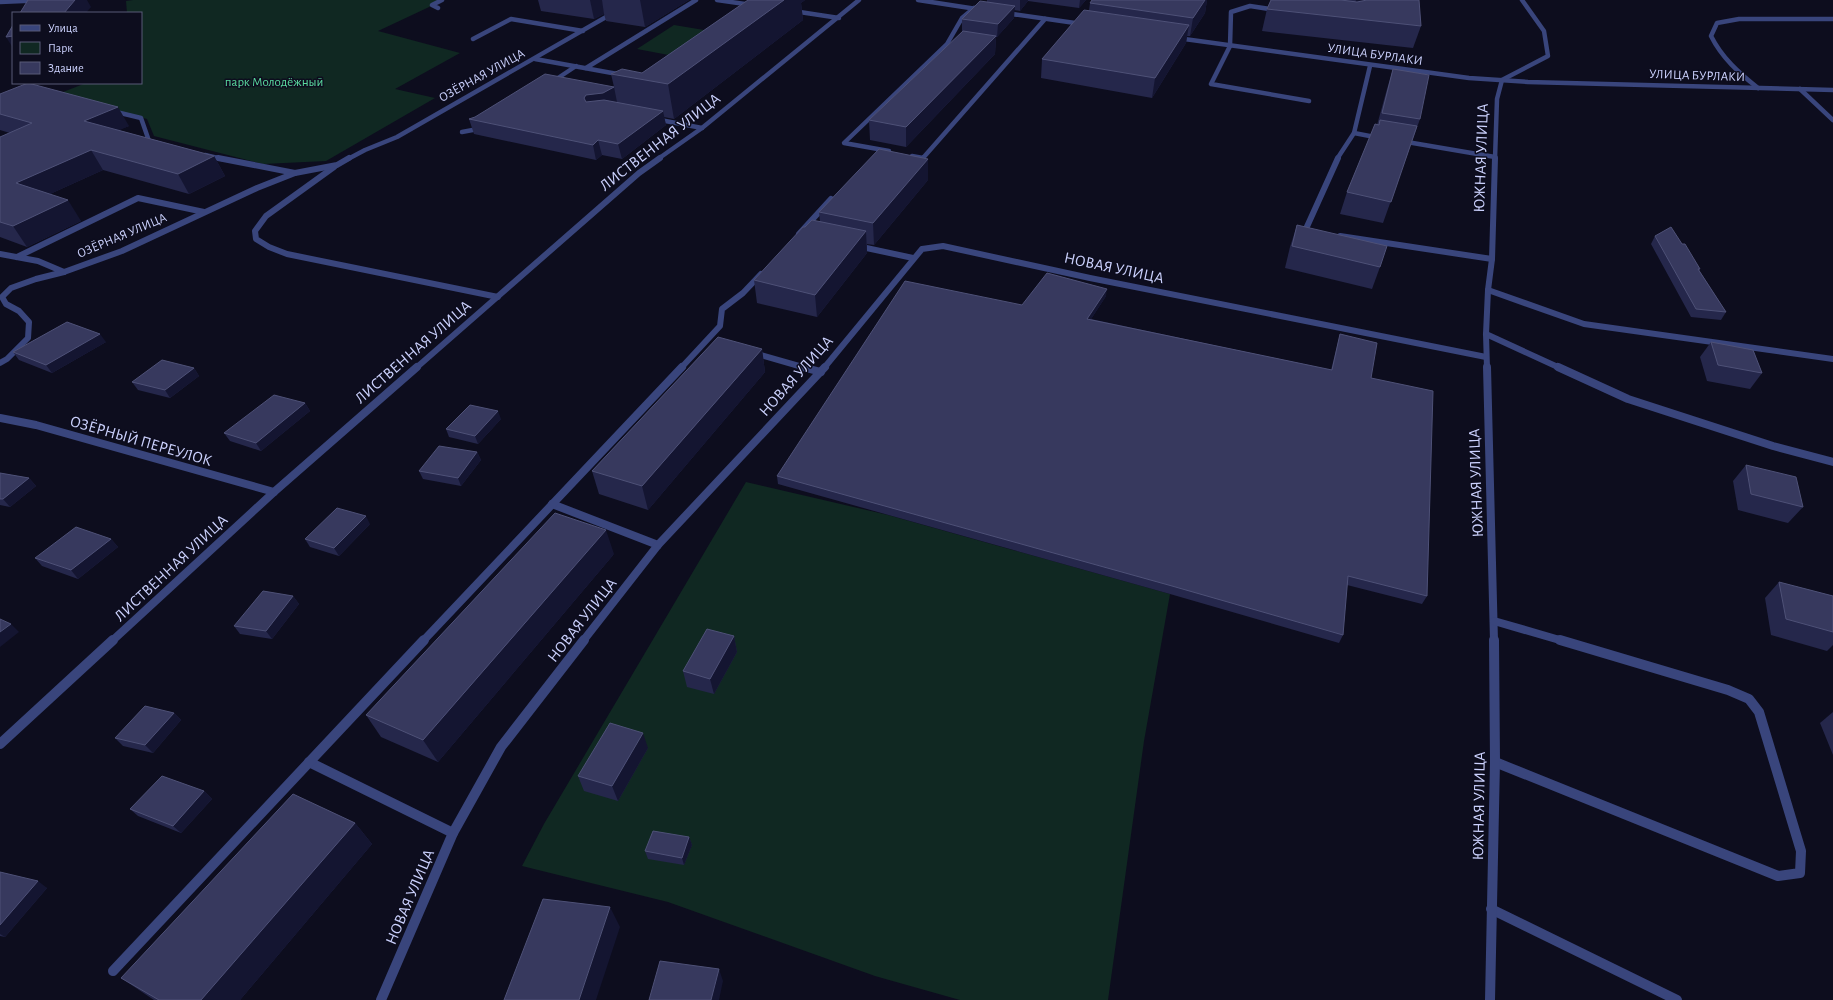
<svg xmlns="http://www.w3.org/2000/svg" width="1833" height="1000" font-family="'Alegreya Sans',sans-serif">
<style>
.green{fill:#102822}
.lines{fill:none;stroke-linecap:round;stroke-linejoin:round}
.service-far3{stroke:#39457c;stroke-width:4.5}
.service-far2{stroke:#39457c;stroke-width:6}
.service-far1{stroke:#39457c;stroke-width:8}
.service{stroke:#39457c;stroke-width:10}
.minor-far3{stroke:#39457c;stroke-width:4.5}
.minor-far2{stroke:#39457c;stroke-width:6}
.minor-far1{stroke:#39457c;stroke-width:8}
.minor{stroke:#39457c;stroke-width:10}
.tertiary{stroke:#39457c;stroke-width:4.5}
.wall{fill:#25274b}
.shaded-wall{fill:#141531}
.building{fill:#37395e;stroke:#4e5177}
.labels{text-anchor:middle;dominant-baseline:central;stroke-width:3;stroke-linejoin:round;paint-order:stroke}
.far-street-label{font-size:13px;fill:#cbd1fd;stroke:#0d0d1e}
.far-park-label{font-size:13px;fill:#5ada9f;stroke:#0d0d1e}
.street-label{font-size:16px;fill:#cbd1fd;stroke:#0d0d1e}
</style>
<rect width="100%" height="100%" fill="#0d0d1e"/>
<g class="green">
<polygon points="133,0 444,0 378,31 460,53 395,89 435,98 326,161 263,164 154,136 147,119 58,94 86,83 141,83 141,13 127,13 126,1"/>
<polygon points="674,25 710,31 674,56 637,49"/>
<polygon points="746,482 888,515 1170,594 1144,741 1108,1000 960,1000 875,976 668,902 522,866 544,824"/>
</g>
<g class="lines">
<g class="service-far3">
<polyline points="717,0 752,5"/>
<polyline points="438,8 432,5 442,0"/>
<polyline points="793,11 839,18"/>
<polyline points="473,39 511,19 583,31"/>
<polyline points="1230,46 1211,84 1309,101"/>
<polyline points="535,59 623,75"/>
<polyline points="586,68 696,0"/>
<polyline points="552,82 576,66"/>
<path d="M1758 88C1739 73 1722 58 1711 36L1717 23 1739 19H1833"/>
<polyline points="112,111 141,118 149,141 157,143"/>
<polyline points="655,119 702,128"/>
<polyline points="462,132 478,129 483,125"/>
<polyline points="1354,133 1380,138"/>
<polyline points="1401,141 1495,157"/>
<polyline points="889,151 844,143 947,44 962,18 974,8"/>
<polyline points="205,155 222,159"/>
<polyline points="912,156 923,158 1045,19"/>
<polyline points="1337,159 1354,133 1370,66"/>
</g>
<g class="service-far2">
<polyline points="218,158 295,173"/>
<polyline points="1311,232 1305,231 1338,158"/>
<polyline points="799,234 831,199"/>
<polyline points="1340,236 1492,259"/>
<polyline points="857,246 913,258"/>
<polyline points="0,254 38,261 64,272"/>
<polyline points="17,257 138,198 204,212"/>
<polyline points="754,353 806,368"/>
<polyline points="681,368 720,326 722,309 743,293 761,274"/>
</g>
<g class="service-far1">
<polyline points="802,367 821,372"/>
<polyline points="552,504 658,545"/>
<polyline points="423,641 682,367"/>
</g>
<g class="service">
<polyline points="309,762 453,833"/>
<polyline points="113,971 424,640"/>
</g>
<g class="minor-far3">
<polyline points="1230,46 1231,12 1250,6 1276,10"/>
<polyline points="1800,89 1833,120"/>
<polyline points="348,159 365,150 397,137 613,13"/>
<polyline points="658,159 702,128 859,0"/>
<polyline points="1495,159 1497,99 1502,80 1548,56 1544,31 1522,0"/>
</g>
<g class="minor-far2">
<polyline points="334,167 266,216 255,231 256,239 269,247 287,254 498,297"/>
<polyline points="1488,290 1584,324 1833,359"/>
<polyline points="1486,334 1560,368"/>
<polyline points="0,363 7,359 28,338 29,322 19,311 6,304 2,297 11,288 36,279 64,272 122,251 257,188 295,173 337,165 349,158"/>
<polyline points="416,368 639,173 660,158"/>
<polyline points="824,368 922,249 943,246 1090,278 1486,357"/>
<polyline points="1487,368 1486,334 1488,290 1492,259 1495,158"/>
</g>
<g class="minor-far1">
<polyline points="1487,367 1494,641"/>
<polyline points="1558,367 1628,399 1773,446 1833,462"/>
<polyline points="0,418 36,425 274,492"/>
<polyline points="1494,621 1563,641"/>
<polyline points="112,641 274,492 417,367"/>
<polyline points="583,641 658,545 825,367"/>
</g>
<g class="minor">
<polyline points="0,744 113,640"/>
<polyline points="1495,762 1778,876 1800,873 1801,851 1759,712 1749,699 1728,690 1560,640"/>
<polyline points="1491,909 1677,1000"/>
<polyline points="381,1000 453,833 501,747 584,640"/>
<polyline points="1490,1000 1495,762 1494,640"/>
</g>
<g class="tertiary">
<polyline points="918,0 983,10"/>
<polyline points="0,2 47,0"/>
<polyline points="1005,13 1082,24"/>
<polyline points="1177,38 1469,78 1528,82 1833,90"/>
</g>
</g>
<g class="wall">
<polygon points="538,0 689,0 645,27 606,21 604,14 594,19 541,11"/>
<polygon points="747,0 805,0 801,3 803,20 674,119 664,117 666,125 622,159 602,155 596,160 474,134 469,119 614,87 611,74 642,73 748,0"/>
<polygon points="987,0 1086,0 1079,8 1028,1 1020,11 1014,10 1014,18 997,37 996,37 995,54 906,147 870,140 869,120 962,32 962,19 987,2"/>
<polygon points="1092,0 1207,0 1205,13 1190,36 1187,36 1186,43 1152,98 1041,78 1042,59 1089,10 1090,3"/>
<polygon points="1271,0 1419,0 1421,26 1413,48 1262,31 1267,9"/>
<polygon points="1393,69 1420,119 1383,223 1340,214 1347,192 1377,125 1387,89"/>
<polygon points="0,94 129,126 118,130 214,156 225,176 189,194 103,170 50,194 81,221 27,247 0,237 0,137 10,133 0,130"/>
<polygon points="928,180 874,245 867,244 867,253 817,317 757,303 754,280 805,227 820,222 819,212"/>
<polygon points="1297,225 1380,267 1372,289 1285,268 1290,247"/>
<polygon points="1655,236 1682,244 1700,269 1699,270 1726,312 1721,320 1691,317 1651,244"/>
<polygon points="1106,296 1091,319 1331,370 1340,334 1371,378 1427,596 1422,604 1347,585 1343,635 1339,643 1170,594 778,484 777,476 1022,305"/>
<polygon points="106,342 52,373 19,360 13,352"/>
<polygon points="1711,342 1762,373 1750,389 1707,381 1700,357"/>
<polygon points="762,349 765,372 648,510 599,494 592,471"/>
<polygon points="194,368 199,376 170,398 138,390 132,382"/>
<polygon points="305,403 310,411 261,451 230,441 224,433"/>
<polygon points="501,419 478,444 449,437 446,429"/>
<polygon points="477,452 481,460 461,486 423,479 419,471"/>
<polygon points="1746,465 1803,507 1788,523 1738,510 1733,481"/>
<polygon points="0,473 29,478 36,486 10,507 0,505"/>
<polygon points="370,524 339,556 310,547 305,539"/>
<polygon points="111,539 118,547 78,579 42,566 35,558"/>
<polygon points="614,554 438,762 381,737 366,715"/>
<polygon points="1779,582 1833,596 1833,645 1827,651 1771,635 1765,598"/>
<polygon points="293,596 299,604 272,639 240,634 234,626"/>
<polygon points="734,636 737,652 714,694 687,687 683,671"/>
<polygon points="1833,712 1833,755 1820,723"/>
<polygon points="174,713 181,720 153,753 123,746 115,738"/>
<polygon points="648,748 618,801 584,791 578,776"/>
<polygon points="204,791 212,799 181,833 138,816 130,809"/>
<polygon points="355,823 372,844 240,1000 154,1000 121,978"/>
<polygon points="689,837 692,845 684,865 648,859 645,851"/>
<polygon points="0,872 47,888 5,937 0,936"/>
</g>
<g class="shaded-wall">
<polygon points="75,0 87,0 91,7 86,13 64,13"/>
<polygon points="590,0 602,0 604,14 594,19"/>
<polygon points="640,0 689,0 645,27"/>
<polygon points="784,0 805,0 801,3 803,20 674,119 668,84"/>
<polygon points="1020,0 1028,0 1028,1 1020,11"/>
<polygon points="1080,0 1086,0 1079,8"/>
<polygon points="1205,0 1207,0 1205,13 1190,36 1193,18"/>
<polygon points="1356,0 1369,0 1351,16"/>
<polygon points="1015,6 1014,18 997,37 998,24"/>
<polygon points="1189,25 1186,43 1152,98 1155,78"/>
<polygon points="13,36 13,48 6,37"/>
<polygon points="996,36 995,54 906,147 906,127"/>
<polygon points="614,87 617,102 606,107 587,113 584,98 586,95"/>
<polygon points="118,107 129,126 95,141 84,121"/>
<polygon points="663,111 666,125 622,159 618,144"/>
<polygon points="598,140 602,155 596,160 593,145"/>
<polygon points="91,150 103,170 30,203 16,183"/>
<polygon points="214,156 225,176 189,194 178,174"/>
<polygon points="928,159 928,180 874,245 873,223"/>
<polygon points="68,200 81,221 27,247 13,226"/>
<polygon points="866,231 867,253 817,317 815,295"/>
<polygon points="1107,289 1106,296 1086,327 1087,319"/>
<polygon points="100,334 106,342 52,373 46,365"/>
<polygon points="762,349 765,372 648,510 642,486"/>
<polygon points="194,368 199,376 170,398 165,390"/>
<polygon points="305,403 310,411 261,451 256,443"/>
<polygon points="498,411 501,419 478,444 475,436"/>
<polygon points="477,452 481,460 461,486 458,478"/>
<polygon points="29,478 36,486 10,507 3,499"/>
<polygon points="366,516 370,524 339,556 334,548"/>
<polygon points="606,530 614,554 438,762 423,740"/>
<polygon points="111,539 118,547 78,579 71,570"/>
<polygon points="293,596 299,604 272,639 266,631"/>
<polygon points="11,624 19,632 0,647 0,632"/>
<polygon points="734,636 737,652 714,694 710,679"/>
<polygon points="174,713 181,720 153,753 145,745"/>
<polygon points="643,733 648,748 618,801 612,786"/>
<polygon points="204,791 212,799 181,833 173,826"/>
<polygon points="355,823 372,844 240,1000 201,1000"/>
<polygon points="689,837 692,845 684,865 682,858"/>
<polygon points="38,881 47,888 5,937 0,934 0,925"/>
<polygon points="610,907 620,927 596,1000 579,1000"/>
<polygon points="719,969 723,981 719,1000 711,1000"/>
</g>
<g class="building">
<polygon points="28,0 75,0 64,13 20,13"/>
<polygon points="748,0 784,0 668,84 611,74 622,69 642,73"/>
<polygon points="1092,0 1205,0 1193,18 1090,3"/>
<polygon points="1271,0 1341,0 1357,2 1367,0 1419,0 1421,26 1267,9"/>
<polygon points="980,1 1015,6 998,24 962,19"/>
<polygon points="1084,10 1189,25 1155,78 1042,59"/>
<polygon points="13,25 13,36 6,37"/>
<polygon points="963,31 996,36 906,127 869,120"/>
<polygon points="1393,69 1429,75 1420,119 1382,113"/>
<polygon points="545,74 614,87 603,93 586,95 584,98 586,102 604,100 663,111 618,144 598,140 593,145 469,119 475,117"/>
<polygon points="28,83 118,107 84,121 214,156 178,174 91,150 16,183 68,200 13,226 0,222 0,137 32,123 0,114 0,94"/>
<polygon points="1380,120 1417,126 1391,202 1347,192 1375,124 1379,125"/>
<polygon points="879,149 928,159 873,223 819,212"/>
<polygon points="812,220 866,231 815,295 754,280 803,227 805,227"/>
<polygon points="1297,225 1387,246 1380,267 1292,246"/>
<polygon points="1671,227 1682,244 1685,244 1700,269 1698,269 1726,312 1696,309 1655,236"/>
<polygon points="1047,273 1107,289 1087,319 1332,370 1340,334 1377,343 1371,378 1433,391 1427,596 1348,576 1343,635 1172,586 777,476 905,281 1022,305"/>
<polygon points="67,322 100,334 46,365 13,352"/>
<polygon points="718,337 762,349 642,486 592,471"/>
<polygon points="1711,342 1753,350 1762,373 1718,365"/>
<polygon points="162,360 194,368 165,390 132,382"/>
<polygon points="274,395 305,403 256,443 224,433"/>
<polygon points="470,405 498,411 475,436 446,429"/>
<polygon points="439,446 477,452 458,478 419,471"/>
<polygon points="1746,465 1796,477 1803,507 1751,494"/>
<polygon points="0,473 29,478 3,499 0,499"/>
<polygon points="337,508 366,516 334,548 305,539"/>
<polygon points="555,513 606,530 423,740 366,715"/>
<polygon points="76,527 111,539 71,570 35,558"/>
<polygon points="1779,582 1833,596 1833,632 1786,619"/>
<polygon points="263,591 293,596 266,631 234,626"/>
<polygon points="0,619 11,624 0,632"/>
<polygon points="707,629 734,636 710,679 683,671"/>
<polygon points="145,706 174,713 145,745 115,738"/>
<polygon points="610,723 643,733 612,786 578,776"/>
<polygon points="162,776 204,791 173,826 130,809"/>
<polygon points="293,794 355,823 201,1000 159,1000 121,978"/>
<polygon points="653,831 689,837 682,858 645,851"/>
<polygon points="0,872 38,881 0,925"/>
<polygon points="543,899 610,907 579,1000 504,1000"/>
<polygon points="660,961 719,969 711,1000 649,1000"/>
</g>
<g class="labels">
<g class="far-street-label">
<text transform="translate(1375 55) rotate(8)">УЛИЦА БУРЛАКИ</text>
<text transform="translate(482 76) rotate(-29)">ОЗЁРНАЯ УЛИЦА</text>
<text transform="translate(1697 76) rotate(2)">УЛИЦА БУРЛАКИ</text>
<text transform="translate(122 236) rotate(-23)">ОЗЁРНАЯ УЛИЦА</text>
</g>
<g class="far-park-label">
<text x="274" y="82">парк Молодёжный</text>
</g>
<g class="street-label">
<text transform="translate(660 142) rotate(-38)">ЛИСТВЕННАЯ УЛИЦА</text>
<text transform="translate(1481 158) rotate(-88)">ЮЖНАЯ УЛИЦА</text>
<text transform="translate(1114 268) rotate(12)">НОВАЯ УЛИЦА</text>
<text transform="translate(413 352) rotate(-41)">ЛИСТВЕННАЯ УЛИЦА</text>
<text transform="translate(796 376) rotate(-48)">НОВАЯ УЛИЦА</text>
<text transform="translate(141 441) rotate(16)">ОЗЁРНЫЙ ПЕРЕУЛОК</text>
<text transform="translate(1476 483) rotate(-92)">ЮЖНАЯ УЛИЦА</text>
<text transform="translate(171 568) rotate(-43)">ЛИСТВЕННАЯ УЛИЦА</text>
<text transform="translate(582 620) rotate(-52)">НОВАЯ УЛИЦА</text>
<text transform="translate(1479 806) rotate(-89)">ЮЖНАЯ УЛИЦА</text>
<text transform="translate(410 897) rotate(-67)">НОВАЯ УЛИЦА</text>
</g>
</g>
<rect x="12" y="12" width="130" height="72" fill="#0d0d1e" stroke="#595b77"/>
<rect x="20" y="25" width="20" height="6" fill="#39457c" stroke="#595b77"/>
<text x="48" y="32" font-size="12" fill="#cbd1fd">Улица</text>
<rect x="20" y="42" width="20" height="12" fill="#102822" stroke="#595b77"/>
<text x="48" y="52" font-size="12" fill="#cbd1fd">Парк</text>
<rect x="20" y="62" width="20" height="12" fill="#37395e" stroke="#595b77"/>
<text x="48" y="72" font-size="12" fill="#cbd1fd">Здание</text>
</svg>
